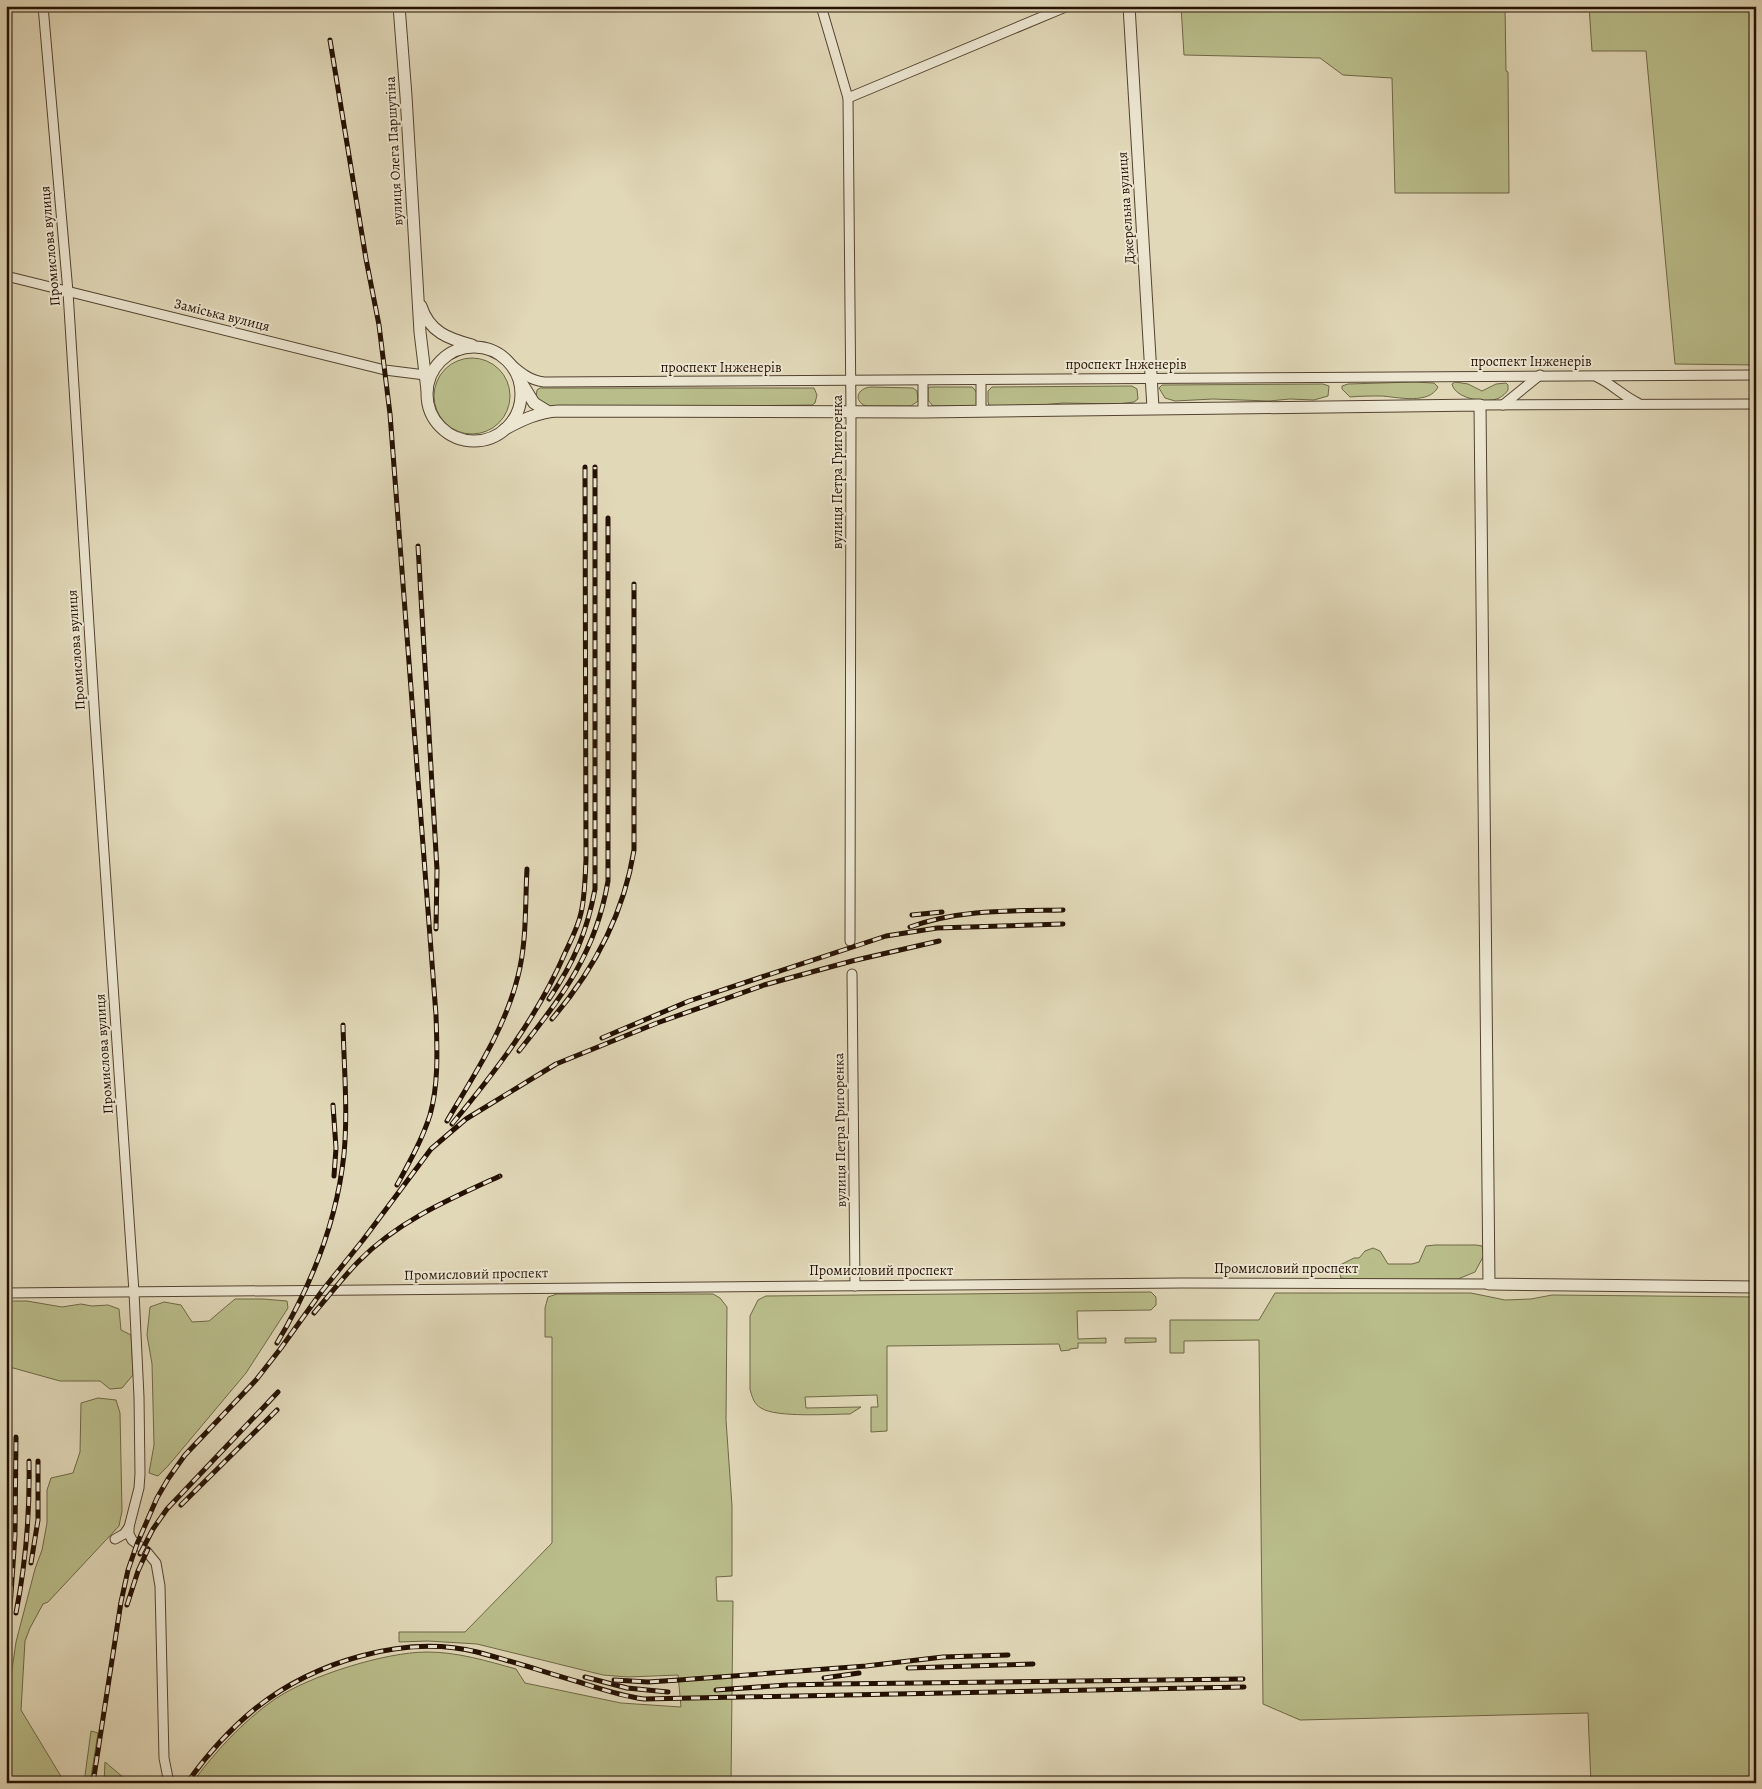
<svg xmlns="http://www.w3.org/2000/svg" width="1762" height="1789" font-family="Alegreya,serif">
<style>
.green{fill:#b9bd8a;stroke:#6f6746}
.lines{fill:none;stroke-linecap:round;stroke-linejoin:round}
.minor-casing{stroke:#544330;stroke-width:11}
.tertiary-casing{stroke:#544330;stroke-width:13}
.minor{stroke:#ece6d1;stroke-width:9}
.tertiary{stroke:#ece6d1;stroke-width:11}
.rail-casing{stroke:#251103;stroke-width:5}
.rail{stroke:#ece6d1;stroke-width:3;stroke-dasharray:9;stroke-linecap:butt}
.labels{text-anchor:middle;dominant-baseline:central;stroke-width:4;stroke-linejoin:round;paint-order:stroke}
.street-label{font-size:14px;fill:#251103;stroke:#ece6d1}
</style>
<rect width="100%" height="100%" fill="#e1d8b8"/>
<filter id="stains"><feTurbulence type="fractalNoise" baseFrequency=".004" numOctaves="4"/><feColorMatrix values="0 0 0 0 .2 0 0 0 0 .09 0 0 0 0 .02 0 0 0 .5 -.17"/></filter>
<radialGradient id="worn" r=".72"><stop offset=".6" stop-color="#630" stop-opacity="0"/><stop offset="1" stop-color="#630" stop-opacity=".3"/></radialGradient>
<g class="green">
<polygon points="1181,6 1505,6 1506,71 1508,72 1509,193 1395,193 1392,78 1343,75 1320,58 1184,55"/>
<polygon points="1589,6 1756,6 1756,365 1675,364 1646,51 1592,51"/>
<circle cx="472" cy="396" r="38"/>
<path d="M1414 382 1434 383 1438 387C1429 405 1397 397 1382 396 1371 396 1360 396 1350 397L1342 389V386L1348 384Z"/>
<path d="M1455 382 1468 384 1482 391 1496 384 1506 383 1508 385V390C1506 393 1503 396 1499 398 1487 404 1455 399 1452 384Z"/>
<polygon points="1323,384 1329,386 1328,396 1314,400 1290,399 1269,401 1213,399 1175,401 1165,398 1159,388 1162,385"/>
<polygon points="1132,386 1137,389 1138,399 1134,402 1118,404 1063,403 1030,406 993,406 989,405 988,402 988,391 992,387"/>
<path d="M871 387 913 388 917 391 918 401 911 406H866C853 401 857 388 871 387Z"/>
<path d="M930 387H972C978 391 979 401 976 406H933L928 400V388Z"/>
<polygon points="540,388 814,388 817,395 815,403 812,405 549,408 546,407 536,397 537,390"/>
<polygon points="1435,1245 1476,1245 1482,1246 1484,1255 1475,1272 1458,1279 1355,1280 1341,1278 1339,1271 1340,1265 1354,1258 1359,1258 1365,1251 1373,1248 1380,1251 1388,1264 1412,1264 1419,1262 1426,1246"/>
<path d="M1147 1292H1151L1156 1297V1305L1151 1310 1077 1311 1078 1339 1106 1338V1343H1078V1348L1070 1349V1350L1061 1351 1059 1344 887 1346V1431L871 1432V1407H878L877 1395 805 1397 806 1408 861 1407 850 1414C831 1414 776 1418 761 1408 754 1404 752 1397 750 1389V1316L758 1300 766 1296Z"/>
<polygon points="1275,1293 1471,1293 1505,1300 1531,1299 1552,1295 1756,1297 1756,1783 1591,1783 1588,1713 1300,1720 1263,1704 1259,1340 1184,1341 1184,1353 1170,1353 1170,1320 1259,1320"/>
<path d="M557 1294H713L720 1298 727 1307 726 1420 732 1506V1576L716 1577 717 1601H733L731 1783H192C215 1752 243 1721 275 1699 309 1676 385 1652 427 1652 458 1652 487 1661 516 1669L525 1683 621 1703 681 1707 678 1675 628 1677 603 1675 477 1644 428 1641 399 1642V1632H465L552 1543V1337H545V1308L548 1297Z"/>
<polygon points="235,1299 263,1299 287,1301 288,1308 246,1373 168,1466 158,1476 149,1473 154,1445 152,1364 147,1335 150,1307 164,1302 181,1305 192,1322 209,1321"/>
<polygon points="6,1301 27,1301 62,1307 81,1304 92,1306 108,1305 119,1309 121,1330 131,1335 133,1375 122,1388 110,1389 100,1381 60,1381 6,1366"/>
<polygon points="1125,1338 1156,1338 1156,1342 1125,1343"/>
<polygon points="98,1398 116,1400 120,1413 122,1511 119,1526 48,1602 43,1604 30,1628 25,1641 21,1710 65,1783 9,1783 6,1751 6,1711 16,1642 35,1569 42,1550 47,1523 47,1490 51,1478 73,1473 80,1452 81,1403"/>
<polygon points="91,1731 98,1733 90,1783 84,1783"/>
<polygon points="105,1762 130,1783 104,1783"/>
</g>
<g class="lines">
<g class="minor-casing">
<g id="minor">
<polyline points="43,6 68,292 95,721 134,1292 139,1397 140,1474 139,1488 129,1527 129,1534 132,1540 147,1552 156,1563 160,1586 164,1758 169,1783"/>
<polyline points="821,6 848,98 851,412 850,941"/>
<polyline points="848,98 1068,6"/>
<polyline points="6,276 385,370 425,375 431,374"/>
<path d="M504 358C517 369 527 380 544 382L1756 375"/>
<path d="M1597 377C1612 384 1623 396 1638 403"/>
<polyline points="981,380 981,411"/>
<polyline points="1480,405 1756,404"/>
<polyline points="1503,405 1540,375"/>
<polyline points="923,412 923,381"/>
<polyline points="852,974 855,1286"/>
<polyline points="6,1293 1182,1283 1489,1284"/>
<polyline points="115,1539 124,1534 129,1527"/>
</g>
</g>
<g class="tertiary-casing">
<g id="tertiary">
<polyline points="399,6 406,96 420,332 427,390"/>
<polyline points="1129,6 1153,408"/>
<path d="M421 306C429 332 449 339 472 345"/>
<circle cx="474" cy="394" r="47"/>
<polyline points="521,382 534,403 547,411"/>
<path d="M505 429C522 420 538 412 558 411L923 412 1480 405 1489 1284 1756 1287"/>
</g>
</g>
<use href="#minor" class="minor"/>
<use href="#tertiary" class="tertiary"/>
<g class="rail-casing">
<g id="rail">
<path d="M330 40 366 259 379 325 390 414 436 1015C437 1048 439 1083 430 1115 422 1140 409 1163 397 1185"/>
<polyline points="418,546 434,819 437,870 436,929"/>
<polyline points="912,915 942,912"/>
<path d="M910 927C960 909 1011 911 1063 910"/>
<path d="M549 999C574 962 587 932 595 889V467"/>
<path d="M552 1019C593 971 624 913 634 850V584"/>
<polyline points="602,1038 689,1001 886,936 937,928 1063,924"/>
<path d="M519 1051C563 996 596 952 608 881V518"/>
<polyline points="333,1105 336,1148 334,1176"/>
<path d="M447 1121C474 1075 505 1029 518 976 527 941 525 904 527 869"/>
<path d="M452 1124C496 1071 538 1016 565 953 571 940 578 927 581 913 585 896 585 878 586 860L585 467"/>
<path d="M314 1313C329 1296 343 1277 359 1261 398 1221 450 1199 500 1176"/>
<path d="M277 1343C311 1286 337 1221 344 1154 348 1111 344 1068 343 1025"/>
<polyline points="181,1505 277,1410"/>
<polyline points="140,1554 153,1529 167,1509 278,1392"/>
<polyline points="31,1563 38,1520 38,1461"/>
<polyline points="127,1605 138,1571 148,1549"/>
<path d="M16 1613C26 1562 30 1513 29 1461"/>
<polyline points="6,1667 15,1535 16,1437"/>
<polyline points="908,1668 1033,1664"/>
<polyline points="585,1677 627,1688 668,1692"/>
<polyline points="824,1678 859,1673"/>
<polyline points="614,1680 648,1682 679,1680 866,1666 943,1657 1008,1655"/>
<polyline points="716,1690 787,1685 834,1684 1243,1679"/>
<polyline points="93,1783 121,1602 128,1570 137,1544 157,1498 168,1479 185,1455 256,1380 281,1348 322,1291 363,1240 431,1149 466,1119 556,1064 657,1023 764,985 852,961 939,941"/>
<path d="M187 1783C206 1756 230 1729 256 1708 314 1662 404 1634 477 1652 511 1661 545 1672 579 1682 601 1689 621 1696 644 1699L1244 1687"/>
</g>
</g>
<use href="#rail" class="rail"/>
</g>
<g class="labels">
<g class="street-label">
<text transform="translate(394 151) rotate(-93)">вулиця Олега Паршутіна</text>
<text transform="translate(1126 208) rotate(-94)">Джерельна вулиця</text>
<text transform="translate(50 246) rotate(-95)">Промислова вулиця</text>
<text transform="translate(222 315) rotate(14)">Заміська вулиця</text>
<text x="1531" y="361">проспект Інженерів</text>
<text x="1126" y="364">проспект Інженерів</text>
<text x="721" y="367">проспект Інженерів</text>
<text transform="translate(837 472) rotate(-90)">вулиця Петра Григоренка</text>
<text transform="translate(76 650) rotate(-94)">Промислова вулиця</text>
<text transform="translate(104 1054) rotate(-94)">Промислова вулиця</text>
<text transform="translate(840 1130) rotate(-91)">вулиця Петра Григоренка</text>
<text x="1286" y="1268">Промисловий проспект</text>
<text x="881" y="1270">Промисловий проспект</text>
<text transform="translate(476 1274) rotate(-1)">Промисловий проспект</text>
</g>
</g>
<rect width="1762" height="1789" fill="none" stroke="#e1d8b8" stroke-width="25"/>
<rect x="8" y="8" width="1747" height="1774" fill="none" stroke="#251103" stroke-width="2.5"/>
<rect x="12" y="12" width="1737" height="1764" fill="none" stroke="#251103"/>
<rect width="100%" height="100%" filter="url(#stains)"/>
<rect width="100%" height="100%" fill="url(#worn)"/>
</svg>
